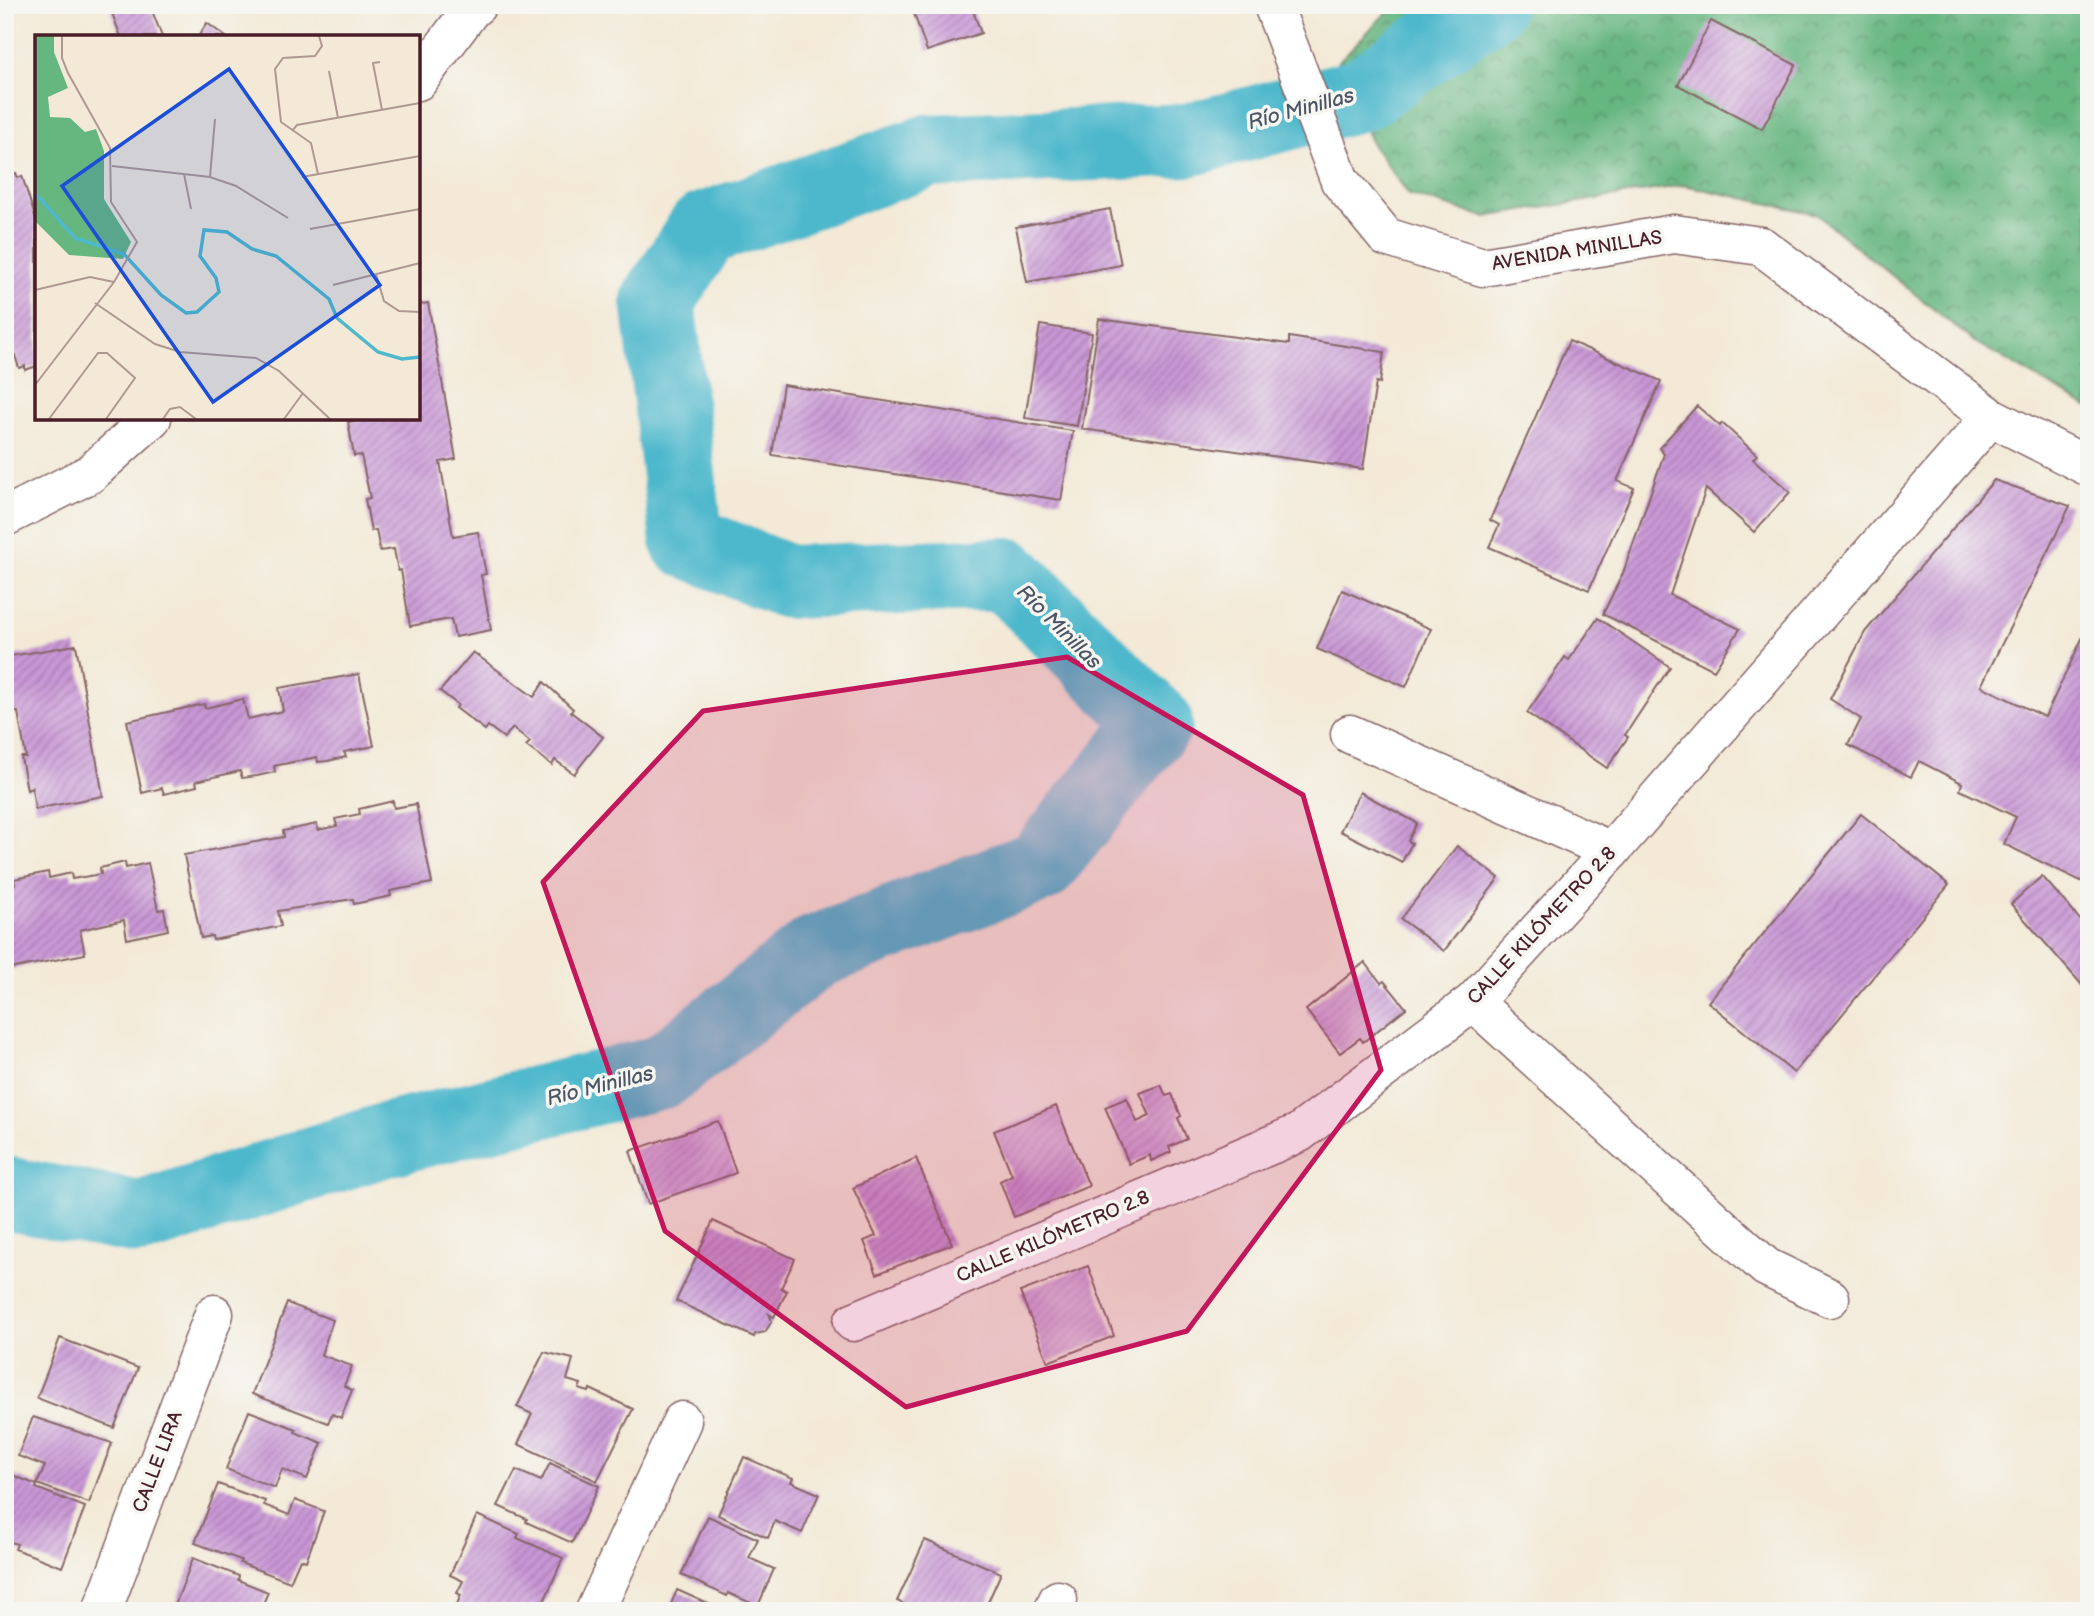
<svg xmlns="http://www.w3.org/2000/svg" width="2094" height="1616" font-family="'Balsamiq Sans',sans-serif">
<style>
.forest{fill:url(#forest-crowns);stroke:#586a56;stroke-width:2}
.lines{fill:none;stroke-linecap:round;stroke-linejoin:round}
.river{stroke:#4eb8cc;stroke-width:74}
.building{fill:url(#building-hatch)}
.minor-casing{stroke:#856667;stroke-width:41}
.minor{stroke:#fff;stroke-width:38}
.marked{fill:#c2185b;fill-opacity:0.2;stroke:#c2185b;stroke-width:5;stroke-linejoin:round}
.labels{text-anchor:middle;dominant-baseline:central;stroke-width:7;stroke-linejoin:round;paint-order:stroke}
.street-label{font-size:19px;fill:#4a1f2b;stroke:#f6f6f2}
.water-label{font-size:21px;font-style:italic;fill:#4b5563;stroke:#f6f6f2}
.inset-river{fill:none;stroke:#4eb8cc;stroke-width:3.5}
.inset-road{fill:none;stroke:#af9892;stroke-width:2}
.view{fill:#1d4ed8;fill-opacity:0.15;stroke:#1d4ed8;stroke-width:3.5}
.inset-edge{fill:none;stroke:#4a1f2b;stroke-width:3.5}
</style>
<defs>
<pattern id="forest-crowns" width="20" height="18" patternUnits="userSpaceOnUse" patternTransform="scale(1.75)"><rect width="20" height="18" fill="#66b680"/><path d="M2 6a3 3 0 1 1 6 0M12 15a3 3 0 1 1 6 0" fill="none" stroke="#569369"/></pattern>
<pattern id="building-hatch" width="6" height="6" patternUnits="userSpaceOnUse" patternTransform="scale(1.75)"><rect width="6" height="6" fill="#c997d6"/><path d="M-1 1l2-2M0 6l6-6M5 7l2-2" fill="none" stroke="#a57bae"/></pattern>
</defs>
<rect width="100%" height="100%" fill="#f6f6f2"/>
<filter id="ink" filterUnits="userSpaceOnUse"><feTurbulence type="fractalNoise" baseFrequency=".0143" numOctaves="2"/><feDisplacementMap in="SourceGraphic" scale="14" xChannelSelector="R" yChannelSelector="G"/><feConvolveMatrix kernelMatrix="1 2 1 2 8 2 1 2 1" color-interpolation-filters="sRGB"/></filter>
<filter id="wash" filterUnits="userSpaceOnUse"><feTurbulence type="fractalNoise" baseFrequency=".00686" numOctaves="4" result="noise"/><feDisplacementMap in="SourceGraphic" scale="28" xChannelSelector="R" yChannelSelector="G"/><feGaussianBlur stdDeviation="1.57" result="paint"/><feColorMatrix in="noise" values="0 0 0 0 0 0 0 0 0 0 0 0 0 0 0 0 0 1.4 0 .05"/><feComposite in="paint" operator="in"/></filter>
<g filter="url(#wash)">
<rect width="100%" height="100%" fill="#f3e9d6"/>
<polygon class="forest" points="1394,5 2089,5 2089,408 1973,341 1816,214 1684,185 1485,217 1409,195 1372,144 1337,63"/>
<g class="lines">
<polyline class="river" points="5,1193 140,1218 385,1140 662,1072 815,952 1040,866 1156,723 1006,574 788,582 687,541 658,301 704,229 929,151 1188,140 1362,94 1488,5"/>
</g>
<g id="blocks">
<g class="building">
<polygon points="109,5 150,5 162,37 121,37"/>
<polygon points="911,5 971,5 981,33 927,51"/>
<polygon points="1711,21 1796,65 1762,129 1678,85"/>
<polygon points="207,23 226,37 198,37"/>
<polygon points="10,117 15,133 5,137 5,119"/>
<polygon points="5,169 8,176 16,173 18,178 22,176 37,223 37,366 25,370 25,366 19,368 5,324"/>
<polygon points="1110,209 1121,265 1027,282 1016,227"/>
<polygon points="428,303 456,459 440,462 453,536 478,532 486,574 481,575 491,630 455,637 451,619 410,626 401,570 398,571 394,549 380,551 376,530 371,531 365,499 370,498 361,455 354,456 348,422 355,421 355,418 418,418 418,305"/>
<polygon points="1099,319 1289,344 1289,337 1384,352 1380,383 1376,382 1363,469 1082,429"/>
<polygon points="1040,325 1092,333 1077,426 1025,418"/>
<polygon points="1569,341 1661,381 1617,481 1634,488 1589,590 1489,547 1499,525 1490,520"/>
<polygon points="783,385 1073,431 1061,500 772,455"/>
<polygon points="1697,406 1720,426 1722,423 1757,455 1753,459 1790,492 1754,532 1706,489 1670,595 1740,629 1714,670 1603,614 1623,573 1664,454 1659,448"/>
<polygon points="1994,480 2070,506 1981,686 2045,717 2089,624 2089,885 2004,844 2016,817 1960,790 1962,783 1919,761 1911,777 1848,745 1861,719 1830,699 1865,632"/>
<polygon points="1342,590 1431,629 1406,687 1317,649"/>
<polygon points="1598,618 1670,667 1625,735 1628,737 1607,768 1527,713 1565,657 1569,660"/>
<polygon points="76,645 103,796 35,809 32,788 27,790 21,757 26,757 18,712 11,713 5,681 8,680 5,657"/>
<polygon points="473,652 534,697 544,682 573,709 571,712 603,737 574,774 555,760 552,765 526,746 530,742 513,728 504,738 488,726 485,730 456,708 458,705 440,691"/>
<polygon points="359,674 374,746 344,752 346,757 327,761 318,762 317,757 274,766 275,772 257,776 242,778 240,771 196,781 197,786 164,794 162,788 142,793 127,721 204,704 205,708 243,699 248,719 283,711 279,688"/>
<polygon points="1360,792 1417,823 1408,841 1412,843 1402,862 1340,831"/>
<polygon points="393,801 394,808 416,804 432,883 390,891 391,896 354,904 353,899 278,911 281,926 213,940 212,936 201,938 184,855 284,837 283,831 317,824 318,830 337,826 335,819 360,814 359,809"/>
<polygon points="1861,814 1949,885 1794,1073 1708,1002"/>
<polygon points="1457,846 1499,878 1444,951 1401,919"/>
<polygon points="125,862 126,868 148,863 158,910 164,909 168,930 127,939 124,920 80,930 85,954 5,970 5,886 15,884 14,879 48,872 49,878 71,873 72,879 101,874 100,868"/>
<polygon points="2042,876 2089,930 2089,993 2011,904"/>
<polygon points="1365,962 1381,983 1384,981 1406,1008 1363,1042 1360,1038 1340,1053 1306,1010"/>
<polygon points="1161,1085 1166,1096 1172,1094 1181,1116 1178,1118 1187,1139 1169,1147 1171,1152 1151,1161 1150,1155 1129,1164 1105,1107 1127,1098 1137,1122 1150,1116 1140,1093"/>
<polygon points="1056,1106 1089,1186 1014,1217 1000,1181 1012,1175 994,1131"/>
<polygon points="718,1121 736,1173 648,1204 630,1151"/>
<polygon points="916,1158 952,1244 877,1274 864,1241 876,1236 853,1188"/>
<polygon points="713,1221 795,1259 781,1288 787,1291 774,1317 769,1314 772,1321 765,1332 755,1334 754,1337 676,1301"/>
<polygon points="1088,1266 1114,1336 1048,1362 1020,1292"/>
<polygon points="287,1303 333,1320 321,1355 352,1366 344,1386 352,1390 341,1418 332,1414 328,1423 252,1394"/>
<polygon points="60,1338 138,1368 114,1428 37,1398"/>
<polygon points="544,1352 573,1359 567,1380 581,1384 579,1389 589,1392 590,1389 633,1409 597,1481 518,1444 532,1414 517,1407"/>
<polygon points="249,1411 296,1429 295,1432 322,1443 307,1479 282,1469 275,1488 226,1469"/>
<polygon points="33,1417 112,1443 89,1503 37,1484 45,1466 18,1456"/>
<polygon points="744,1457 793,1478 791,1482 819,1494 802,1533 775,1521 768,1538 718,1515"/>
<polygon points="550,1463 599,1486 572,1543 526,1522 527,1519 498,1506 516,1470 541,1481"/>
<polygon points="10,1474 37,1485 36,1488 85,1507 62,1567 15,1549 17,1544 5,1540 5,1486"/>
<polygon points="218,1484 265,1501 264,1505 289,1515 295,1500 324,1511 306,1561 300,1559 290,1582 240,1563 241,1560 195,1543"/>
<polygon points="477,1515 519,1534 517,1538 563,1558 540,1611 454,1611 461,1595 457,1593 463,1581 450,1575"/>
<polygon points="708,1516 758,1539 749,1558 774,1569 758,1606 728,1593 727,1596 681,1575"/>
<polygon points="925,1540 1001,1573 984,1611 918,1611 897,1601"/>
<polygon points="193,1558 239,1576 238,1580 268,1592 260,1611 173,1611"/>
<polygon points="677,1590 724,1611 668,1611"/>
</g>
</g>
</g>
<g filter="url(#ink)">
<use href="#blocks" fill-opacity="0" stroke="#856667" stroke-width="2"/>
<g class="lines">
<g class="minor-casing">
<g id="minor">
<polyline points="1273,5 1340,181 1386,237 1483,267 1674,234 1761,246 1991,417 2089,467"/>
<polyline points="418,81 471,10 477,5"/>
<polyline points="5,517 90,474 152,418"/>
<polyline points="1350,734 1611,851"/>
<polyline points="1473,1002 1766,1267 1830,1298"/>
<polyline points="853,1322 1299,1133 1473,1002 1611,851 1991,417"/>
<polyline points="102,1611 214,1314"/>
<polyline points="595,1611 682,1421"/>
<polyline points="1053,1611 1058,1600"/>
</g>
</g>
<use href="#minor" class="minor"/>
</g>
</g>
<path class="marked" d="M1067 657 1303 795 1381 1070 1187 1331 906 1407 665 1231 543 882 703 711Z"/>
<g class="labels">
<g class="street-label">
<text transform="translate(1577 251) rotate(-9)">AVENIDA MINILLAS</text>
<text transform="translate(1542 926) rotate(-47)">CALLE KILÓMETRO 2.8</text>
<text transform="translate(1053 1237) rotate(-23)">CALLE KILÓMETRO 2.8</text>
<text transform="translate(158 1462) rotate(-69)">CALLE LIRA</text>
</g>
<g class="water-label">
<text transform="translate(1301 109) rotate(-15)">Río Minillas</text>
<text transform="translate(1059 627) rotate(45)">Río Minillas</text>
<text transform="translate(600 1086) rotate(-14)">Río Minillas</text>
</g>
</g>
<g transform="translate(35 35)">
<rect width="385" height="385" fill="#f3e9d6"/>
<path d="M0 1H19V17L33 53 13 62 15 82 35 83 50 97 61 94 69 116V164L96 207 88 224 34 220 0 186Z" fill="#66b680"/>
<path class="inset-river" d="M0 158 40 203 89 219 126 260 151 278 162 277 184 257 181 243 165 221 169 195 192 197 217 214 241 221 294 264 302 283 343 317 367 324 385 322"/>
<path class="inset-road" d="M345 27 338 28 347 75M294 36 303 83M257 96 262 90 385 68M77 131 175 142 201 151 253 183M149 139 156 174M283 139 276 108 246 87 240 34 248 23 280 21 287 11 284 1M175 142 180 84M267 142 385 121M275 194 385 174M341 239 349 266 364 276 385 277M298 250 385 228M0 255 55 242 79 247M60 268 120 309 145 317 221 323 244 336 295 384M0 350 79 247 102 207 76 167 75 113 33 38 27 23V1M14 384 63 318H72L100 343 71 384M128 384 135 374 145 372 161 384M249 384 268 358"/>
<path class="view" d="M194 34 345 250 178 367 27 151Z"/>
<rect width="385" height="385" class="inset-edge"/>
</g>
<rect width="2094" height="1616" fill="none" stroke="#f6f6f2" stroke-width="28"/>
</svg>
